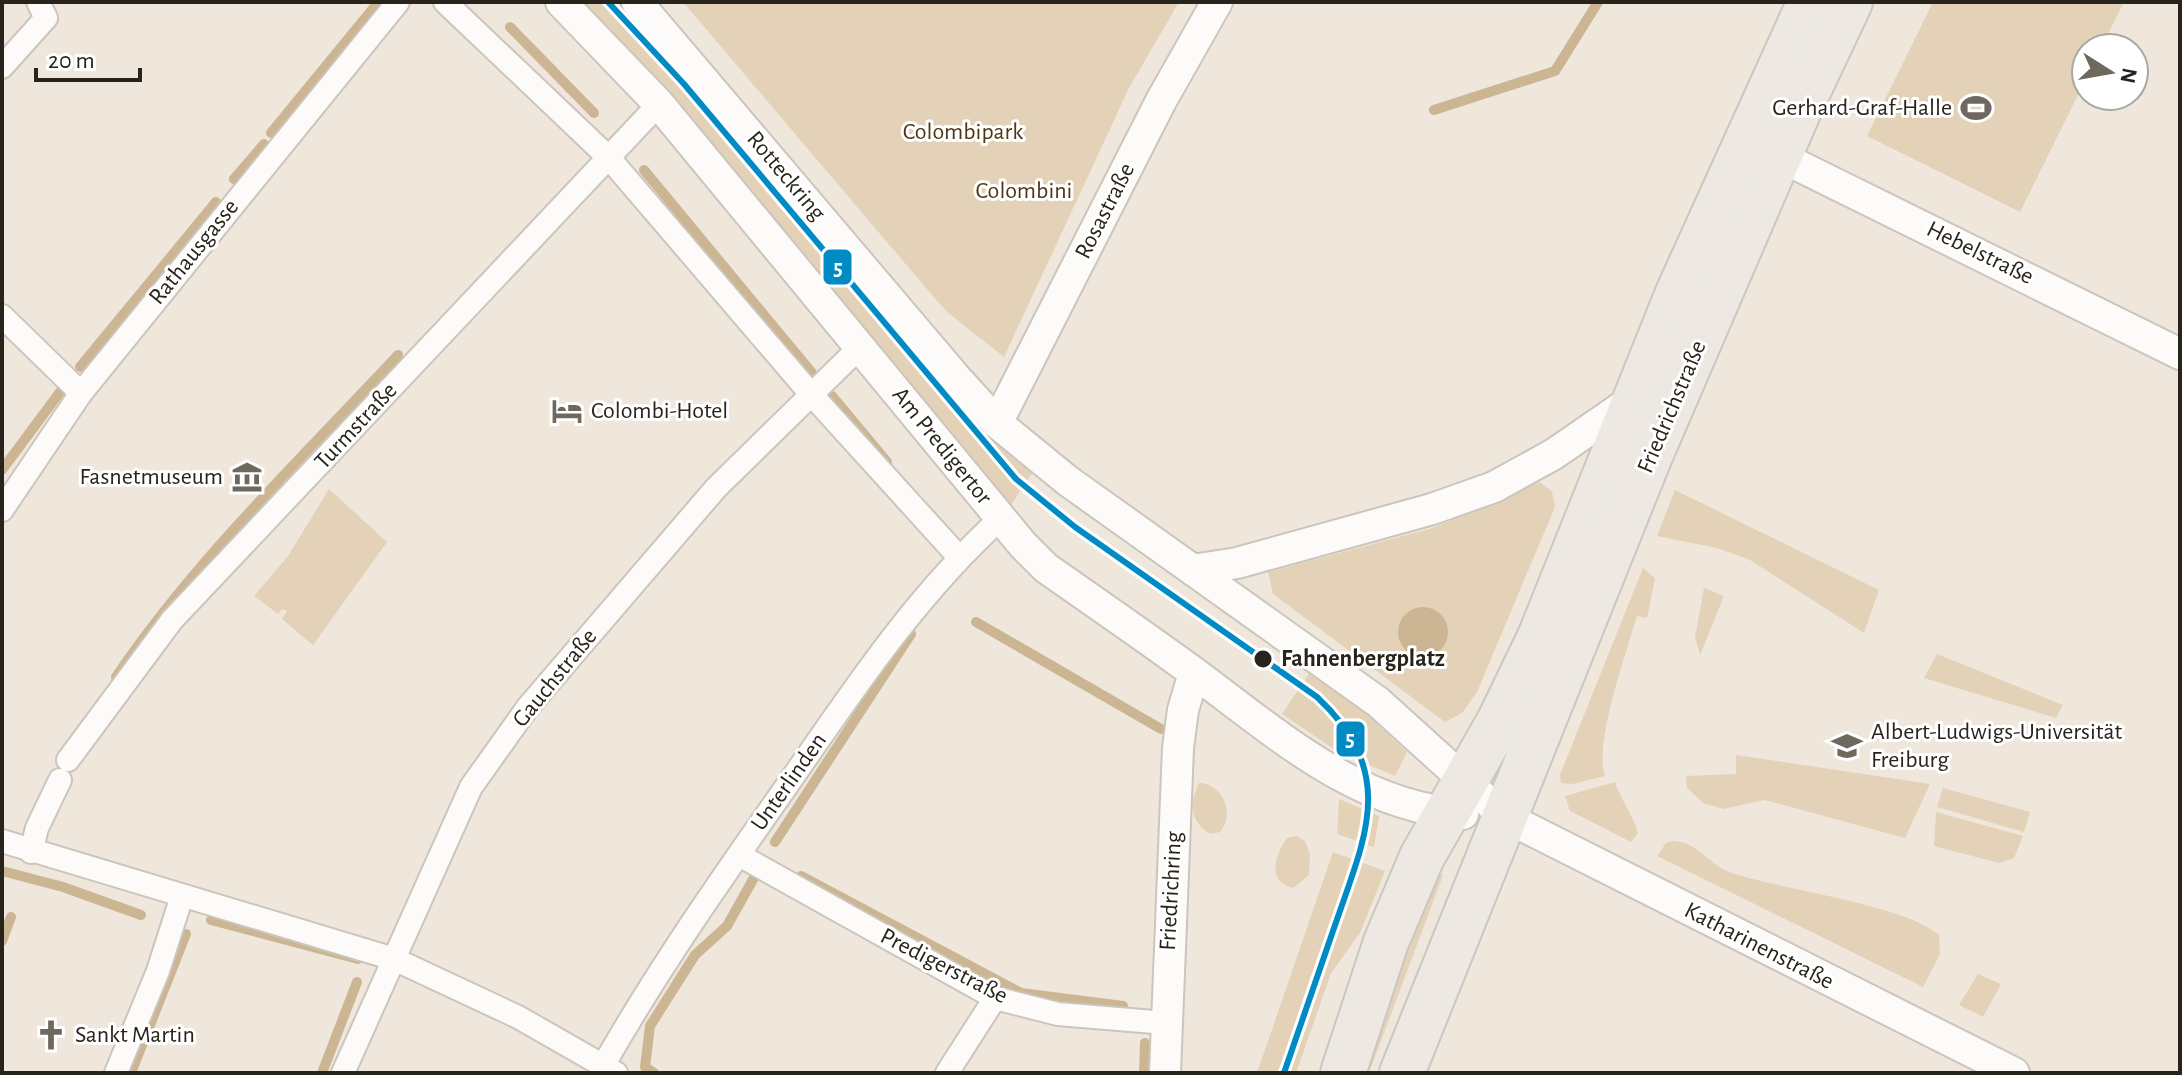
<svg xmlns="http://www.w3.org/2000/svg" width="2182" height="1075" font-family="'Alegreya Sans',sans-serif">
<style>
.green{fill:#e3d2b8}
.water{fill:#cbb593}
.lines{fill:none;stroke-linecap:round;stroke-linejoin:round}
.stream{stroke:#cbb593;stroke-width:10}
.pedestrian-casing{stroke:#cbc5bc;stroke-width:26}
.minor-casing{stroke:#cbc5bc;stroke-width:34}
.primary-casing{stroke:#cac6c0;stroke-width:48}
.pedestrian{stroke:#fdfbfa;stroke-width:22}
.minor{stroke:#fdfbfa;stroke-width:30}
.primary{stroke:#ede9e2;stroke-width:44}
.tram-1-casing{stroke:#fff;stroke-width:12}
.tram-1{stroke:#008bc5;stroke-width:6}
.stop-dot{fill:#28231b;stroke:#fff;stroke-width:3}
.labels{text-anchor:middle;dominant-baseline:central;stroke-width:6;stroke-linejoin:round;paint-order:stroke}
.poi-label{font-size:24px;fill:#28231b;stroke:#fff;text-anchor:start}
.park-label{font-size:24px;fill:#4d3815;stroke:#fff}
.street-label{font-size:24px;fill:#28231b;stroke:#fff}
.stop-label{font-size:24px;font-weight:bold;fill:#28231b;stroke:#fff;text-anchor:start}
.line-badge{stroke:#fff;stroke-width:3}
.badge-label{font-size:22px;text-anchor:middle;font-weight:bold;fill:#fff}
</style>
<rect width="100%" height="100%" fill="#efe7db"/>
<g class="green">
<polygon points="575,2 623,2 1035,469 1009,508"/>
<polygon points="683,2 1179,2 1129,88 1004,357 947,312 926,288"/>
<polygon points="1933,2 2124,2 2101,48 2086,48 2086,79 2020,212 1867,136"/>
<polygon points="1540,482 1552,492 1555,507 1477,692 1462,713 1445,722 1273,594 1268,572 1433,528"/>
<polygon points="329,489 387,542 313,645 282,619 287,611 282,609 278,614 254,596 288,556"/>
<polygon points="1675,490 1879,590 1864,633 1750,560 1717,548 1657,536"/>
<path d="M1643 568 1655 578 1647 618 1637 616C1627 650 1593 746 1605 776L1573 784 1561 783 1560 775Z"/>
<polygon points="1704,588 1724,596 1700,655 1695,637"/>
<polygon points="1937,654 2063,705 2056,718 1924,678"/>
<polygon points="1314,666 1407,752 1395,776 1338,752 1282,714"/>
<polygon points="1736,755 1930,784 1905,838 1765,800 1723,809 1703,803 1687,788 1686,776 1736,774"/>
<path d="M1615 782C1620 798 1636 821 1638 833L1631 842 1570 811 1565 796Z"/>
<path d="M1199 783C1222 783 1236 814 1220 832L1210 834C1190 821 1189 803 1199 783Z"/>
<polygon points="1943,788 2030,812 2024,832 1937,807"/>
<polygon points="1339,799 1379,816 1374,847 1337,834"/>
<polygon points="1936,812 2023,836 2014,858 1999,863 1934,846"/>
<path d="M1297 836 1305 841 1310 855 1309 875 1293 888C1266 882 1275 855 1287 838Z"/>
<path d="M1673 841C1700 842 1709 866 1732 873 1783 890 1903 904 1939 935L1940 954 1923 987 1657 856 1666 843Z"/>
<polygon points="1333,852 1385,871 1360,933 1331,973 1296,1073 1257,1073"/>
<polygon points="1432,870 1443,875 1369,1073 1360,1073"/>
<polygon points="1978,974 2001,984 1983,1017 1959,1005"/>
</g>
<circle class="water" cx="1423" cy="632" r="25"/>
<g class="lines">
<g class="stream">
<polyline points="510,27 594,113"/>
<polyline points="1434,110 1555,71 1598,2"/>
<polyline points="271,133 376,5"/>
<polyline points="644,170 812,373"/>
<polyline points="234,179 264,144"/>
<polyline points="80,367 216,202"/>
<polyline points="832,396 887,462"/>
<polyline points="2,470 60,392"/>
<polyline points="976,622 1161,729"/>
<path d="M116 677C196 559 301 459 398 355"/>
<polyline points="775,842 911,634"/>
<polyline points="2,871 63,887 141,915"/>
<polyline points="801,876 1021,993 1123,1006"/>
<polyline points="211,920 358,959"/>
<polyline points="2,941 11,917"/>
<polyline points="131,1073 186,934"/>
<polyline points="322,1073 357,982"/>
<polyline points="654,1073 645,1067 650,1026 695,955 727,926 755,876"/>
<polyline points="1144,1073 1145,1043"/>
</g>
<g class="pedestrian-casing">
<g id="pedestrian">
<polyline points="445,2 609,158 810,393 958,556"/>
<polyline points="2,67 46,18 38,2"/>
<polyline points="2,316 81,393"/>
<polyline points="2,510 81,393 398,2"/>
<polyline points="68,760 172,620 659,104"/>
<polyline points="2,841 394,959 518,1017 616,1073"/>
<polyline points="31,852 37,828 60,780"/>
<polyline points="739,855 995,998 1058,1014 1166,1023"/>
<path d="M603 1066C658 969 722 878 786 787 852 692 915 596 1001 518"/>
<polyline points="116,1073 158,971 182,896"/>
<polyline points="343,1073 471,787 528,707 716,488 860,347"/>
<polyline points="947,1073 995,998"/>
</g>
</g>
<g class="minor-casing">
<g id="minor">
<path d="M561 2 659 104 1023 545 1046 568C1096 603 1147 638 1196 674 1277 734 1358 807 1463 814"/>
<polyline points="637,2 957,379 997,423 1068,481 1378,702 1505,817 2014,1073"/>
<polyline points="1779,156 2180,354"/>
<polyline points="997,423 1161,101 1217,2"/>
<polyline points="1193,570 1237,563 1432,509 1494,487 1554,454 1635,398"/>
<polyline points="1165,1073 1178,748 1183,710 1194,673"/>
</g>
</g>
<g class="primary-casing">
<g id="primary">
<polyline points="1343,1073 1386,942 1422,857 1500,720 1540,637 1678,293 1810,2"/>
<polyline points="1402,1073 1649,458 1799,110 1850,2"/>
</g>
</g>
<use href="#pedestrian" class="pedestrian"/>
<use href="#minor" class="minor"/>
<use href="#primary" class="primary"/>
<g class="tram-1-casing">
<path id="tram-1" d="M608 2 684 84 1016 479 1075 527 1317 697C1399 774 1365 837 1334 928 1317 976 1301 1025 1284 1073"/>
</g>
<use href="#tram-1" class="tram-1"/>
</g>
<defs>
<g id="stadium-bare" transform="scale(2.4)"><path d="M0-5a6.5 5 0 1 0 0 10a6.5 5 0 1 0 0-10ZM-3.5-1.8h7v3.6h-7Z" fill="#6e685e" stroke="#fff" stroke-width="2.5" paint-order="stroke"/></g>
<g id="hotel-bare" transform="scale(2.4)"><path d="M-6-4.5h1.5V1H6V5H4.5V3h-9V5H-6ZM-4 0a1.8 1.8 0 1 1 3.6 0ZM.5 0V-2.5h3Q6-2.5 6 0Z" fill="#6e685e" stroke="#fff" stroke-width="2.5" paint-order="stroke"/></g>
<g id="museum-bare" transform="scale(2.4)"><path d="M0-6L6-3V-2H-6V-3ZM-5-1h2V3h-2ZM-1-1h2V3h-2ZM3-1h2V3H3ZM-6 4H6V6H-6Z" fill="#6e685e" stroke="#fff" stroke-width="2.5" paint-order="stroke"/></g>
<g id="university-bare" transform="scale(2.4)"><path d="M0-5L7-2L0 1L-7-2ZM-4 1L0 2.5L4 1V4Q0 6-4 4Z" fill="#6e685e" stroke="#fff" stroke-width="2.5" paint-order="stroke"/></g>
<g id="church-bare" transform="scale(2.4)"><path d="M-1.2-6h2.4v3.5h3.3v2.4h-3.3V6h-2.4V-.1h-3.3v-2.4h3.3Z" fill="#6e685e" stroke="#fff" stroke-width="2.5" paint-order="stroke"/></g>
</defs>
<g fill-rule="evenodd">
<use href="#stadium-bare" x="1976" y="108"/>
<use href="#hotel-bare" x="567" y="411"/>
<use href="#museum-bare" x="247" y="477"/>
<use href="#university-bare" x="1847" y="746"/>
<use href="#church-bare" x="51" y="1035"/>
</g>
<circle class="stop-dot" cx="1263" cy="659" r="10"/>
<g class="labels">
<g class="poi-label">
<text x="1952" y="108" text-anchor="end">Gerhard-Graf-Halle</text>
<text x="591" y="411">Colombi-Hotel</text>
<text x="223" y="477" text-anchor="end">Fasnetmuseum</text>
<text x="1871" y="732">Albert-Ludwigs-Universität<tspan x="1871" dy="28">Freiburg</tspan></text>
<text x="75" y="1035">Sankt Martin</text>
</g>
<g class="park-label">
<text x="963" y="132">Colombipark</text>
<text x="1024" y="191">Colombini</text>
</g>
<g class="street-label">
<text transform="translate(786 176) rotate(50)">Rotteckring</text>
<text transform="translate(1105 211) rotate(-63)">Rosastraße</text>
<text transform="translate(194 252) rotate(-51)">Rathausgasse</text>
<text transform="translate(1980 253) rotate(26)">Hebelstraße</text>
<text transform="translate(1672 407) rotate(-67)">Friedrichstraße</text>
<text transform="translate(356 426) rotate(-47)">Turmstraße</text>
<text transform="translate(942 446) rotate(51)">Am Predigertor</text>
<text transform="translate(555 678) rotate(-51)">Gauchstraße</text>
<text transform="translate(789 782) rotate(-55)">Unterlinden</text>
<text transform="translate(1171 891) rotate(-87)">Friedrichring</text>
<text transform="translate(1759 946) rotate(27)">Katharinenstraße</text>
<text transform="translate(944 966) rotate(27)">Predigerstraße</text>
</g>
<g class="stop-label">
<text x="1281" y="659">Fahnenbergplatz</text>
</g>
</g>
<g class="line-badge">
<rect x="822" y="248" width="31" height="38" rx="8" fill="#008bc5"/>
<rect x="1335" y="720" width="31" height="38" rx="8" fill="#008bc5"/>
</g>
<g class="badge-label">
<text x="838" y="275">5</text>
<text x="1350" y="746">5</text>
</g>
<rect width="2182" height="1075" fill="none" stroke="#28231b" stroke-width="8"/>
<g transform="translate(2110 72) rotate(101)"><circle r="38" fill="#ffffff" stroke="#a9a7a4" stroke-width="2"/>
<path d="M0-6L14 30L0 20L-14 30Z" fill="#6e685e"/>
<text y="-12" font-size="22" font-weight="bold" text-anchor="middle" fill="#28231b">N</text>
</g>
<path d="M36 68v12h104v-12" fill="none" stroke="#28231b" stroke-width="4"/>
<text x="48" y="68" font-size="24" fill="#28231b" stroke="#ffffff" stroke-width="6" paint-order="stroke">20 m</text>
</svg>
